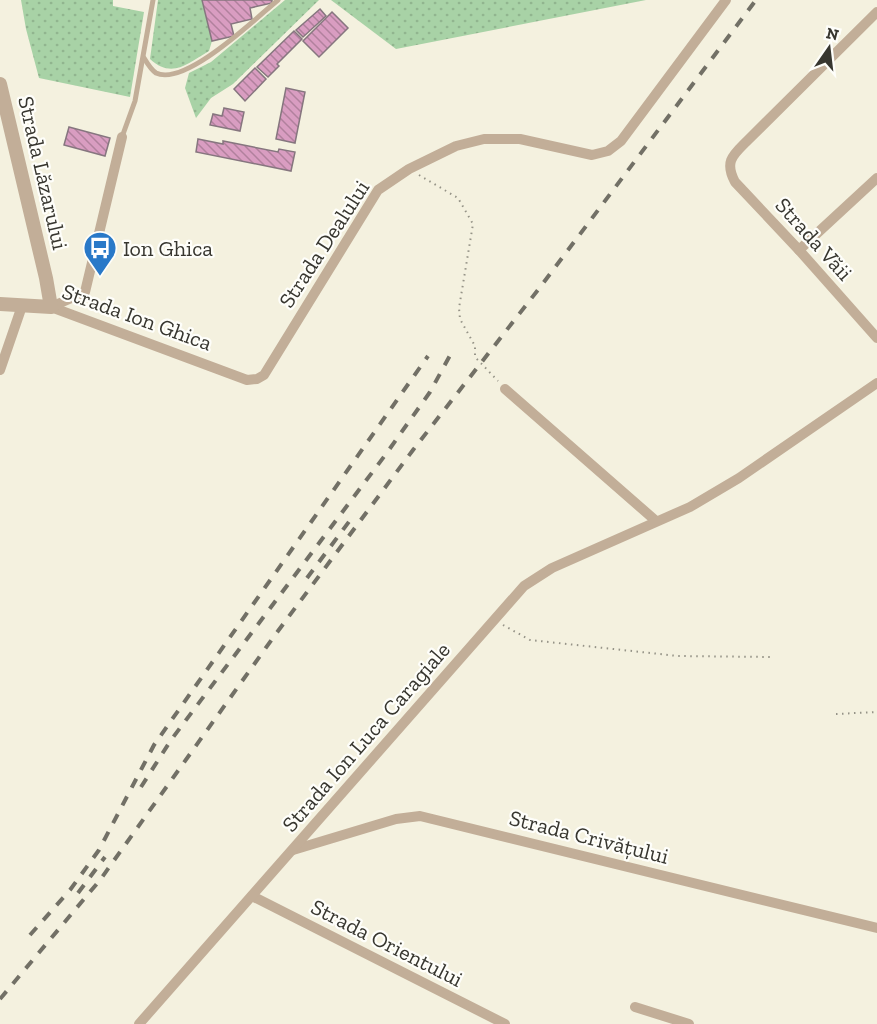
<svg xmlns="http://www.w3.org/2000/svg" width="877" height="1024" font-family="'Zilla Slab',serif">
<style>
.grass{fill:url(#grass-dots)}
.building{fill:url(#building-back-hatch);stroke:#86767f;stroke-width:1.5}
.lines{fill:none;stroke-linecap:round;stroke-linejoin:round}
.path{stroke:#959387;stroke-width:2;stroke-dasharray:1.5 4.5;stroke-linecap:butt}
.service{stroke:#c2ae98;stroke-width:5}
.minor{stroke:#c2ae98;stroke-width:10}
.tertiary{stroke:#c2ae98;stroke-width:14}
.rail{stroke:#727066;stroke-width:4;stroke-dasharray:10 10;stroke-linecap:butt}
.labels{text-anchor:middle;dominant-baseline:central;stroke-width:4.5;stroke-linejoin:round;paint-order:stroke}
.street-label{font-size:22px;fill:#37362f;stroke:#fefefa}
.poi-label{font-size:22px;fill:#37362f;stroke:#fefefa;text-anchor:start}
</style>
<defs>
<pattern id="grass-dots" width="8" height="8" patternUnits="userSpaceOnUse" patternTransform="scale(1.5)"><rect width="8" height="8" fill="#a8d2a6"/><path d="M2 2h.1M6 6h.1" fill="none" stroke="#91b58f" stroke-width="1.8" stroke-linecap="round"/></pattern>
<pattern id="building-back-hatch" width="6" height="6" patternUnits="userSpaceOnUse" patternTransform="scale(1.5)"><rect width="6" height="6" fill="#d99dc1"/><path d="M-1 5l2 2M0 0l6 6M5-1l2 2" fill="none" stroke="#b1819d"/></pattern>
</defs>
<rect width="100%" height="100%" fill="#f4f1df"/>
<g class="grass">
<polygon points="21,0 113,0 113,6 144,12 130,97 39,78 26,29"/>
<path d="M158 0H202L212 41 209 51C187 64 172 79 150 59Z"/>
<polygon points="285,0 319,0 233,84 211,98 196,118 185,88 189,73 211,62"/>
<polygon points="331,0 646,0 396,49"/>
</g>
<g class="building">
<polygon points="202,0 272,0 272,3 250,8 252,19 231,24 234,36 212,41"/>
<polygon points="320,9 326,16 303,37 296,30"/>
<polygon points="332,12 348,28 319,57 303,41"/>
<polygon points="294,31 302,39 277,64 279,66 268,77 257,67"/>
<polygon points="255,68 266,79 245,101 234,89"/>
<polygon points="286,88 305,92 295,143 276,139"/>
<polygon points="224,108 244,112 240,131 210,125 213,114 222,116"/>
<polygon points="69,127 110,138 105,156 64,145"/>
<polygon points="198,139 223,144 223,141 278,152 279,149 295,152 291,171 196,152"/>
</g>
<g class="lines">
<g class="path">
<polyline points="419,175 458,198 473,224 459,308 460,319 475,346 475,357 498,381"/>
<polyline points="503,625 530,640 678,656 774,657"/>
<polyline points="836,714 877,712"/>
</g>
<g class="service">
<path d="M144 58C147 63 151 70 156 73 185 87 255 19 278 0"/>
<polyline points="122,137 135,101 153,0"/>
</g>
<g class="minor">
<path d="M877 12 748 140C733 155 724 161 735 182L799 250 877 338"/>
<polyline points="799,250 877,178"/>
<polyline points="51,307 247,380 257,379 264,375 378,190 409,169 456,146 484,139 520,139 592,155 608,151 621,141 726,0"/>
<polyline points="51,307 85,292 122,137"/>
<polyline points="0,370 22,306"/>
<polyline points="505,389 656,521"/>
<polyline points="293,850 396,819 420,816 877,928"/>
<polyline points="252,896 505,1024"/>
<polyline points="635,1007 689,1024"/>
<polyline points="139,1024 524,586 552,568 690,507 739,478 877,383"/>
</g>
<polyline class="tertiary" points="0,84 46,278 51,307 0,304"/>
<g class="rail">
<polyline points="307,578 354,515"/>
<polyline points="141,787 171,740 386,454 430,392 453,350"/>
<polyline points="78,893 105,857"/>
<polyline points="30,935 70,890 99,850 154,745 428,356"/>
<polyline points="0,999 100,880 275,635 413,450 541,286 756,0"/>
</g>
</g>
<defs>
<g id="bus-pin" transform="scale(1.725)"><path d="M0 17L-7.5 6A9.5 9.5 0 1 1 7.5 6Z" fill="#2979c8" stroke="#fefefa"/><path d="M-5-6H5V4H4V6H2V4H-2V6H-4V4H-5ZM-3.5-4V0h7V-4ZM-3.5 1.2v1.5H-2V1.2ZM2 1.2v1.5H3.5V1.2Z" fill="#fff"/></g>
</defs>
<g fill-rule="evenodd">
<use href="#bus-pin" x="100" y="248"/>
</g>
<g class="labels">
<g class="street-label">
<text transform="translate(43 173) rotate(77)">Strada Lăzarului</text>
<text transform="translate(814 239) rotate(48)">Strada Văii</text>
<text transform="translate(324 244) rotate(-57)">Strada Dealului</text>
<text transform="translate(137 317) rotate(20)">Strada Ion Ghica</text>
<text transform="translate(366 737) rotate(-49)">Strada Ion Luca Caragiale</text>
<text transform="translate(589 837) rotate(14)">Strada Crivățului</text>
<text transform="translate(387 943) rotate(27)">Strada Orientului</text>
</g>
<g class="poi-label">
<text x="123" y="248">Ion Ghica</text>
</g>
</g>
<g transform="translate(829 48) rotate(14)" stroke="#fefefa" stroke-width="4.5" paint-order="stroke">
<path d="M0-4.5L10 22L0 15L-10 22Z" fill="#37362f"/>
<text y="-9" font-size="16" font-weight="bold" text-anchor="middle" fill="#37362f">N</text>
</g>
</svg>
